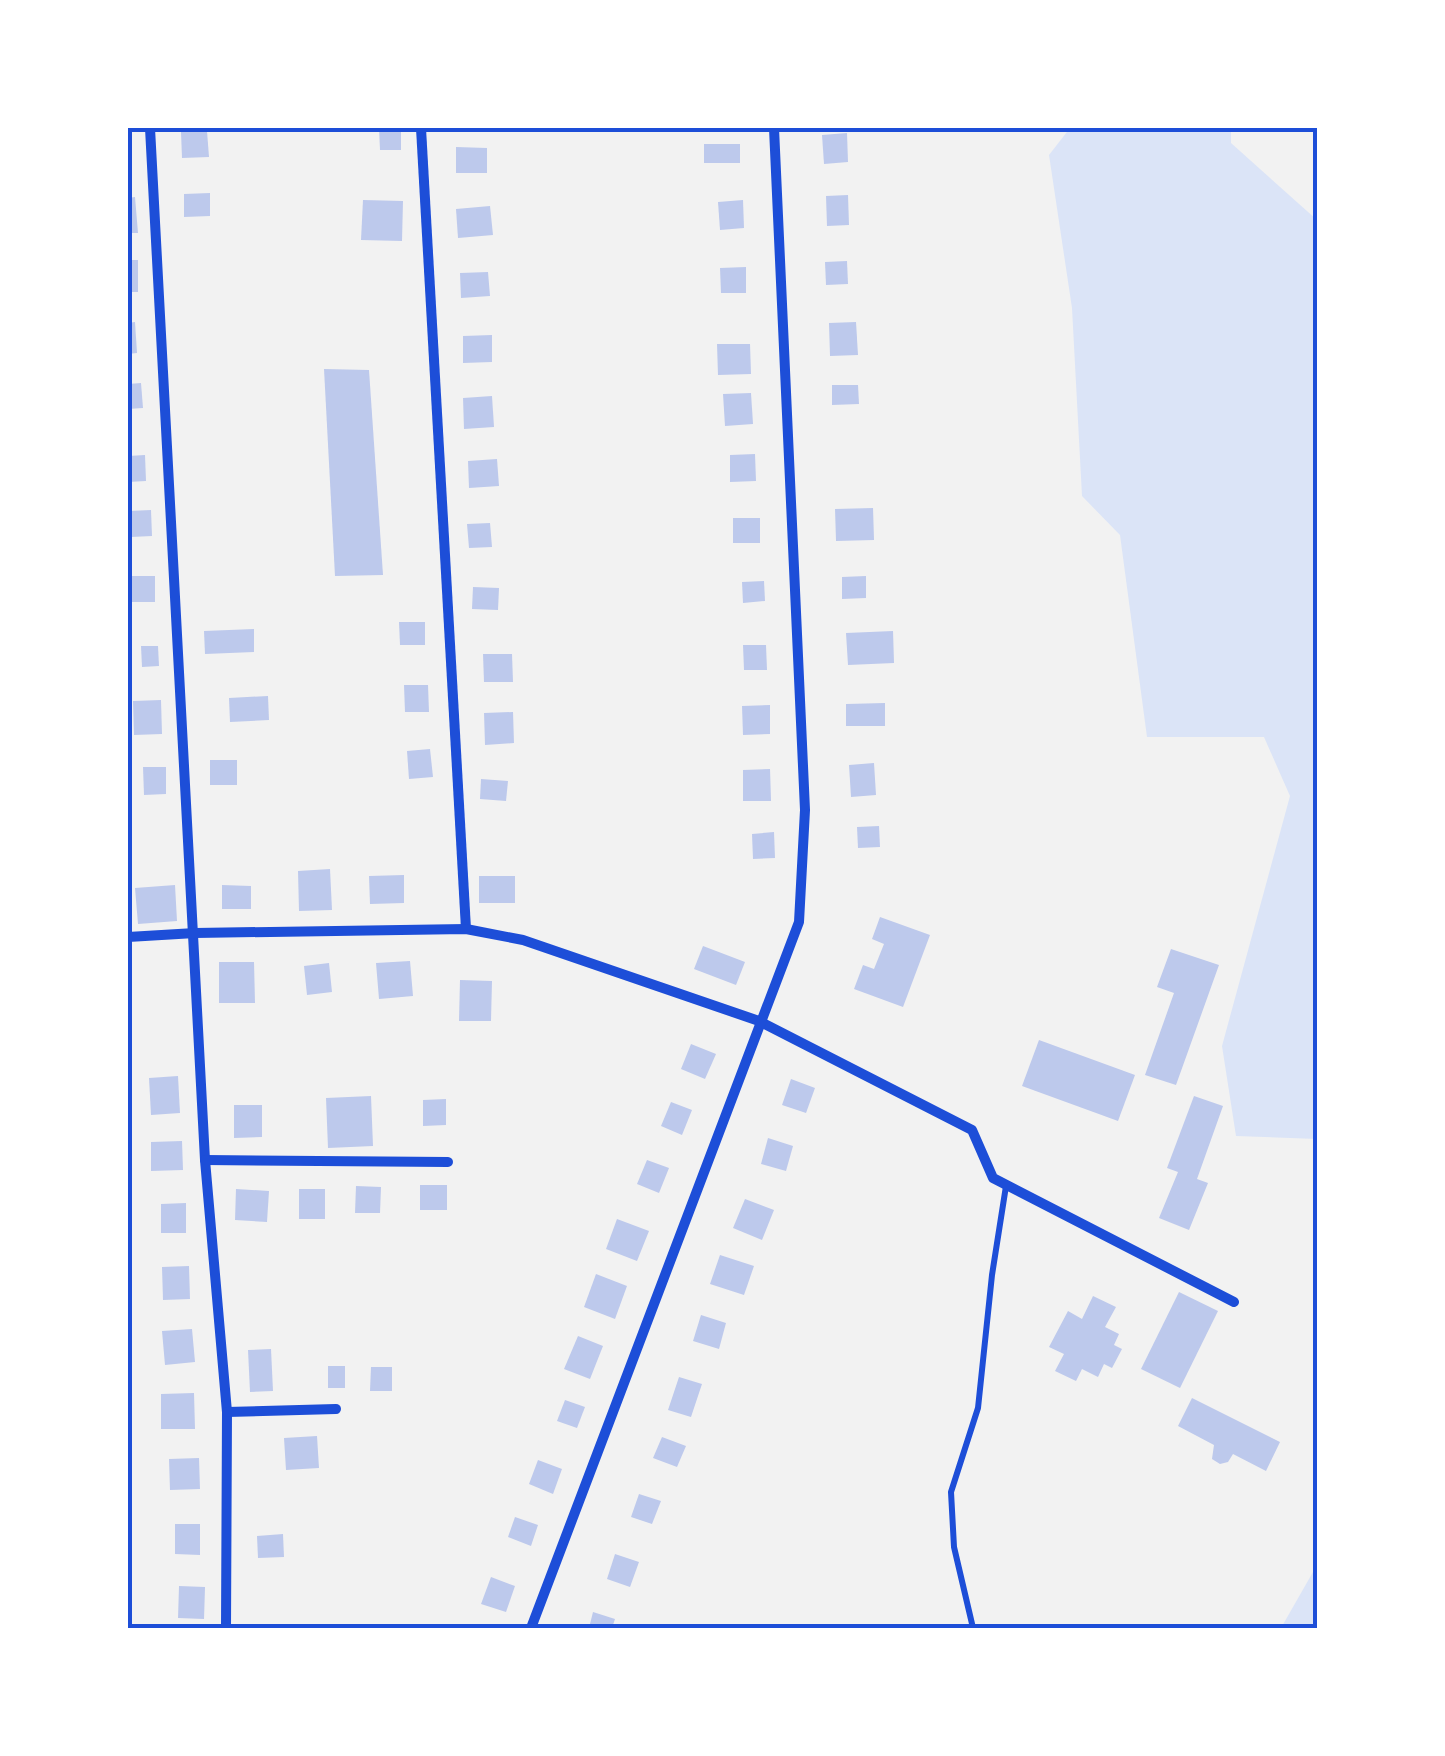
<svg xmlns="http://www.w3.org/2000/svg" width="1445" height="1756" font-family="Literata,serif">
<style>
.green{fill:#dbe4f7}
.building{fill:#bdc9ec}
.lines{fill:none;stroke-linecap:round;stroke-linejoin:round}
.service{stroke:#1d4ed8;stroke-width:6}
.minor{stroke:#1d4ed8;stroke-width:10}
.neatline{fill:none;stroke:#1d4ed8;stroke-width:4}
</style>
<rect width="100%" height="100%" fill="#f2f2f2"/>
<g class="green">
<polygon points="1070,128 1231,128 1231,143 1317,220 1317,1139 1236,1136 1222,1046 1290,796 1264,737 1147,737 1120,535 1082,496 1072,308 1049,155"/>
<polygon points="1317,1565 1317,1628 1281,1628"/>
</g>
<g class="building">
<polygon points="379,128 401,128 401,150 380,150"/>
<polygon points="207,131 209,157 182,158 181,132"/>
<polygon points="847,133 848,162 824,164 822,135"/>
<rect x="704" y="144" width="36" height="19"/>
<polygon points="456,147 487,148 487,173 456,173"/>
<polygon points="210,193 210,216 184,217 184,194"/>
<polygon points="848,195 849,225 827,226 826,196"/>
<polygon points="135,197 138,233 128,233 128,198"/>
<polygon points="363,200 403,201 402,241 361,240"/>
<polygon points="743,200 744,228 720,230 718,202"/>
<polygon points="490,206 493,235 458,238 456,209"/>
<rect x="128" y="260" width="10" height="32"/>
<polygon points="847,261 848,284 826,285 825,262"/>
<polygon points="746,267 746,293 721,293 720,268"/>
<polygon points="488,272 490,296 461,298 460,273"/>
<polygon points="135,322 137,353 128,354 128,323"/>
<polygon points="856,322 858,355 830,356 829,323"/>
<polygon points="492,335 492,362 463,363 463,336"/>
<polygon points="717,344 750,344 751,374 718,375"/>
<polygon points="324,369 369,370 383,575 335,576"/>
<polygon points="141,383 143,408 128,409 128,384"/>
<polygon points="832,385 858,385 859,404 832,405"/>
<polygon points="751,393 753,424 725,426 723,394"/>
<polygon points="492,396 494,427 464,429 463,398"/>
<polygon points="755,454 756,481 730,482 730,455"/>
<polygon points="145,455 146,481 128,482 128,456"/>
<polygon points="497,459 499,486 469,488 468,461"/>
<polygon points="873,508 874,540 836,541 835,509"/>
<polygon points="151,510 152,536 131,537 129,511"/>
<rect x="733" y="518" width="27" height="25"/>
<polygon points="490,523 492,547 469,548 467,524"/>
<rect x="128" y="576" width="27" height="26"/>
<polygon points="866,576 866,598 842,599 842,577"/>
<polygon points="764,581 765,601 743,603 742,582"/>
<polygon points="473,587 499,588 498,610 472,609"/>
<polygon points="399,622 425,622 425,645 400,645"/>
<polygon points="254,629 254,652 205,654 204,631"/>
<polygon points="893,631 894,663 848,665 846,633"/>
<polygon points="743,645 766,645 767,670 744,670"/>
<polygon points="141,646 158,646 159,666 142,667"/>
<polygon points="483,654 512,654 513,682 484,682"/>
<polygon points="404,685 428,685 429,712 405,712"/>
<polygon points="268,696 269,720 230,722 229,698"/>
<polygon points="161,700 162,734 134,735 133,701"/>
<polygon points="885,703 885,726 846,726 846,704"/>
<polygon points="770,705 770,734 743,735 742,706"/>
<polygon points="513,712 514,743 485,745 484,713"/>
<polygon points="430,749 433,777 409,779 407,751"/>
<rect x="210" y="760" width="27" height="25"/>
<polygon points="874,763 876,795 851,797 849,765"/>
<polygon points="143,767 166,767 166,794 144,795"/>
<polygon points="770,769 771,801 743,801 743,770"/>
<polygon points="481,779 508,781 506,801 480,799"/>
<polygon points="879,826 880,847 858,848 857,827"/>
<polygon points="774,832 775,858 753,859 752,834"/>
<polygon points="330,869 332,910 299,911 298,871"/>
<polygon points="404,875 404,903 370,904 369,876"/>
<rect x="479" y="876" width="36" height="27"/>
<polygon points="175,885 177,921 138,924 135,888"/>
<polygon points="222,885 251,886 251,909 222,909"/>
<polygon points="880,917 930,935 903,1007 854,989 863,965 874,969 884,944 872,939"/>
<polygon points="703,946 745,962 736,985 694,969"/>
<polygon points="1171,949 1219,965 1176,1085 1145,1075 1174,993 1157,987"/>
<polygon points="410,961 413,996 379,999 376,963"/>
<polygon points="219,962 254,962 255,1003 219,1003"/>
<polygon points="329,963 332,992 307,995 304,966"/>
<polygon points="460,980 492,981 491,1021 459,1021"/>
<polygon points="1039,1040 1135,1075 1118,1121 1022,1086"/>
<polygon points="691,1044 716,1054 705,1079 681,1069"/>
<polygon points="178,1076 180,1113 151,1115 149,1078"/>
<polygon points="791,1079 815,1088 806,1113 782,1105"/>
<polygon points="371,1096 373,1146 328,1148 326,1098"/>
<polygon points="1194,1096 1223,1106 1197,1179 1208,1183 1189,1230 1159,1218 1178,1172 1167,1168"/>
<polygon points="446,1099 446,1125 423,1126 423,1100"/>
<polygon points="671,1102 692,1110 682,1135 661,1126"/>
<polygon points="234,1105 262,1105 262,1137 234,1138"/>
<polygon points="768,1138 793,1146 786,1171 761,1164"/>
<polygon points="182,1141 183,1170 151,1171 151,1142"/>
<polygon points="647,1160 669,1168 659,1193 637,1184"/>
<rect x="420" y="1185" width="27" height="25"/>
<polygon points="356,1186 381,1187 380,1213 355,1213"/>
<polygon points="236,1189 269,1191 267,1222 235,1220"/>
<rect x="299" y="1189" width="26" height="30"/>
<polygon points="745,1199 774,1210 762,1240 733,1228"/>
<polygon points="186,1203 186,1233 161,1233 161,1204"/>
<polygon points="617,1219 649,1231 637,1261 606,1249"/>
<polygon points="720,1255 754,1266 744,1295 710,1284"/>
<polygon points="189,1266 190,1299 163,1300 162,1267"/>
<polygon points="596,1274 627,1286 615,1319 584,1307"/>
<polygon points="1179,1292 1218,1311 1180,1388 1141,1369"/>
<polygon points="1093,1296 1116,1307 1105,1327 1119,1334 1114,1345 1122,1349 1112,1368 1104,1364 1098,1377 1082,1369 1076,1381 1055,1371 1064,1354 1049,1347 1068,1311 1082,1319"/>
<polygon points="701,1315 726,1323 719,1349 693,1341"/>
<polygon points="192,1329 195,1362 165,1365 162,1331"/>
<polygon points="578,1336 603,1346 590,1379 564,1369"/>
<polygon points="271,1349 273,1391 250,1392 248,1350"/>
<rect x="328" y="1366" width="17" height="22"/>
<polygon points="371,1367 392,1367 392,1391 370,1391"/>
<polygon points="679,1377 702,1384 691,1417 668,1410"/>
<polygon points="194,1393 195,1429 161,1429 161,1394"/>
<polygon points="1192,1398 1280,1442 1266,1471 1233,1454 1228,1462 1220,1464 1212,1459 1214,1445 1178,1426"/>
<polygon points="565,1400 585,1407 577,1428 557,1421"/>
<polygon points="317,1436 319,1468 286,1470 284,1438"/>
<polygon points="662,1437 686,1446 677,1467 653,1458"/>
<polygon points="199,1458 200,1489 170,1490 169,1459"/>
<polygon points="538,1460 562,1469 553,1494 529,1484"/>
<polygon points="639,1494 661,1501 652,1524 631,1517"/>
<polygon points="515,1517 538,1525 531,1546 508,1537"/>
<polygon points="175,1524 200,1524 200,1555 175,1554"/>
<polygon points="283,1534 284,1557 258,1558 257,1536"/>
<polygon points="615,1554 639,1562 630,1587 607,1579"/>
<polygon points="491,1577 515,1586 506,1612 481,1604"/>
<polygon points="179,1586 205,1587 204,1619 178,1618"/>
<polygon points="593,1612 615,1619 612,1628 589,1628"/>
</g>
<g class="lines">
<polyline class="service" points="973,1628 954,1547 951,1492 978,1408 992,1275 1006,1186"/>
<g class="minor">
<polyline points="150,128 205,1160 227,1412 226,1628"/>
<polyline points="421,128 466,929"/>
<polyline points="128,937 195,933 466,929 523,940 759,1021 972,1130 993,1178 1234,1302"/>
<polyline points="205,1160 448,1162"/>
<polyline points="227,1412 336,1409"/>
<polyline points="531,1628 799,922 805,810 774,128"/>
</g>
</g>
<rect width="1445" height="1756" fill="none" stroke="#ffffff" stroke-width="260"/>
<rect x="130" y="130" width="1185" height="1496" class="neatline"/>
</svg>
